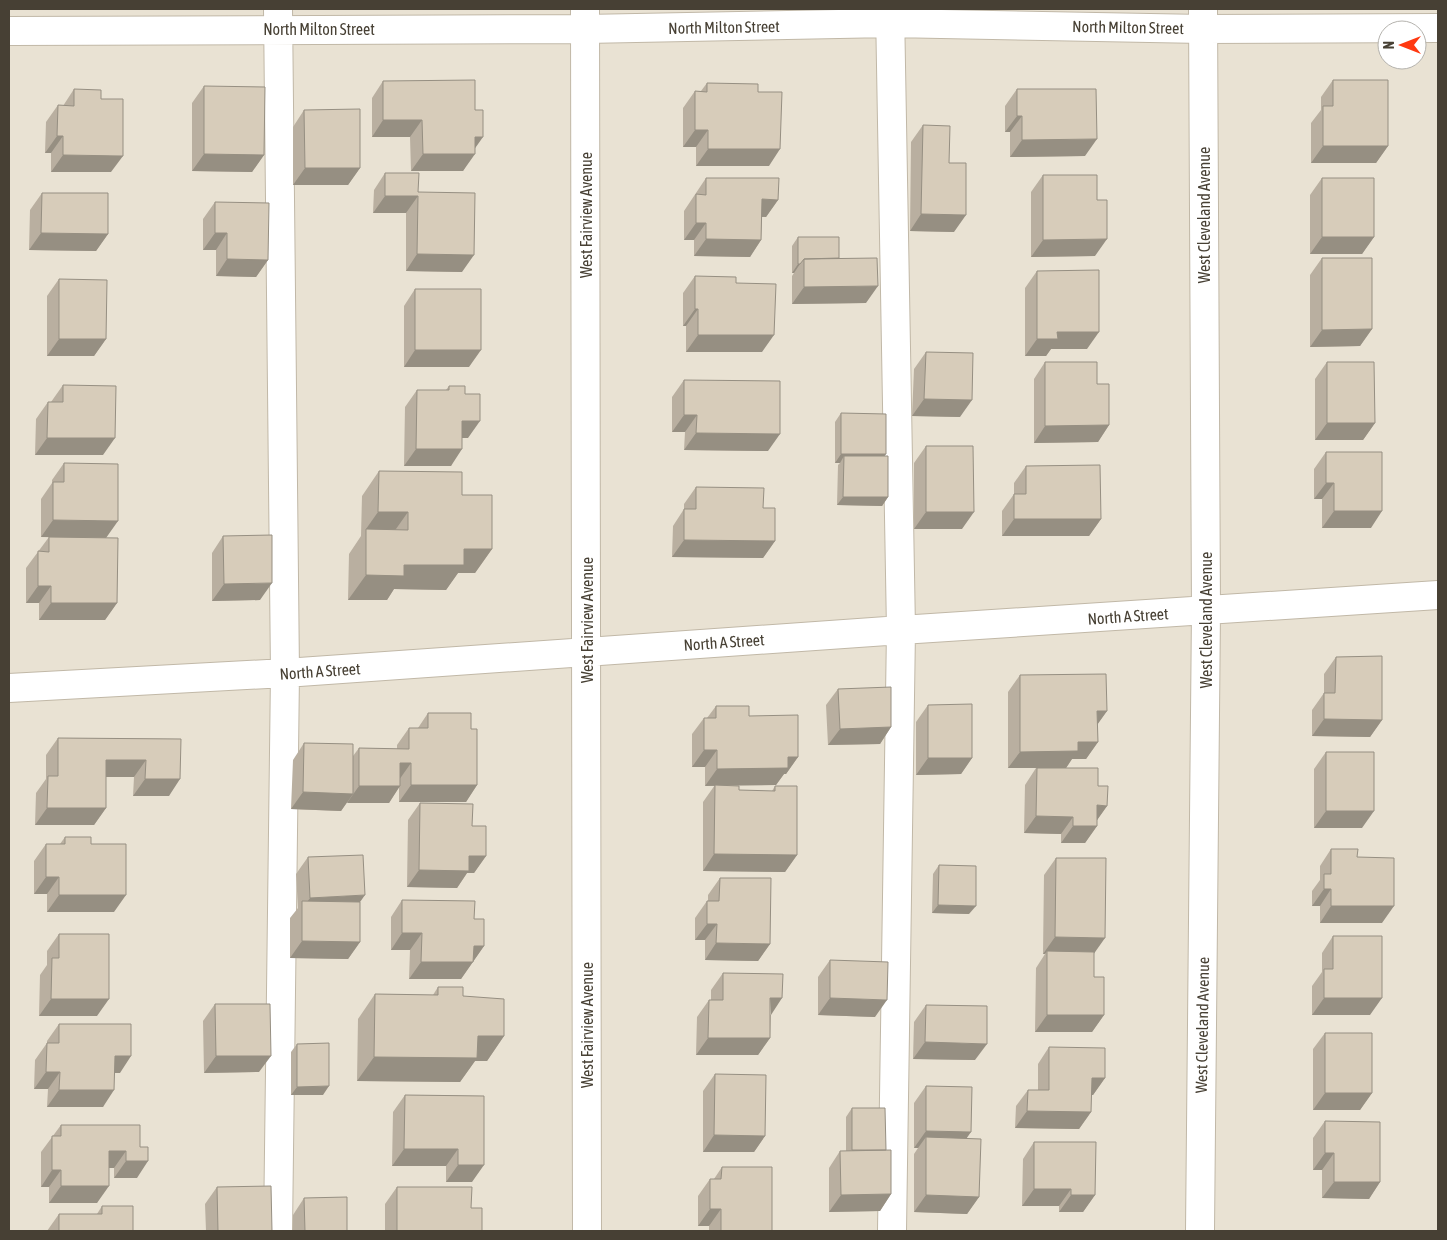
<svg xmlns="http://www.w3.org/2000/svg" width="1447" height="1240" viewBox="0 0 1447 1240" font-family="'Asap Condensed',sans-serif">
  <rect width="100%" height="100%" fill="#f4f0e5"/>
  <path fill="#e9e2d3" fill-rule="evenodd" d="M9,9H1438V1231H9ZM1387,30H1417V60H1387Z"/>
  <g fill="none" stroke-linecap="round" stroke-linejoin="round">
    <defs>
      <path id="minor" d="M278,9L285,673L278,1231
        M585,9L587,1231
        M890,9L901,630L892,1231
        M9,31L585,29L890,23L1203,29L1438,28
        M9,688L285,673L901,630L1438,595
        M1200,1231L1206,611L1203,9"/>
    </defs>
    <use href="#minor" stroke="#c1b8a7" stroke-width="30"/>
    <use href="#minor" stroke="#fff" stroke-width="28"/>
  </g>
  <path fill="#b9afa0" d="M1333,80L1388,146L1376,163H1311V123L1321,110V97Z
    M383,81L475,149L463,171H411L410,137H372V98Z
    M707,83L758,92L769,166H696V147H683V108L695,91H701Z
    M204,86L264,155L252,172L192,171V103Z
    M74,89L101,99L111,172H51V153H45L46,122L58,105L63,106Z
    M1017,89L1085,156L1010,157V132H1005V106Z
    M304,110L360,168L348,185H293V127Z
    M923,125L949,163L954,232L910,231L911,142Z
    M385,173L418,192L462,272L406,271V213H373L374,190Z
    M1043,175L1095,256L1031,257V192Z
    M706,178L778,200L766,217H762L761,240L750,257L694,256V240H684V211Z
    M1322,178L1374,237L1362,254H1310V195Z
    M42,193L108,234L96,251L29,250L30,210Z
    M215,202L268,260L256,277L216,276V250H203V219Z
    M798,237L839,258L866,303L792,304V276L794,273H792V246Z
    M1322,258L1372,329L1360,346L1310,347V275Z
    M1037,271L1087,349H1051L1046,356H1025V288Z
    M695,276L762,352H686V326H683V293Z
    M59,279L106,339L94,356H47V296Z
    M415,289L469,367H404V306Z
    M926,352L960,417L912,416L914,369Z
    M1045,362L1097,384L1109,425L1098,442L1034,443V379Z
    M1327,362L1375,423L1363,440H1315V379Z
    M684,380L768,451L684,450L685,432H672V397Z
    M63,385L103,455H35L36,419L48,402H51Z
    M449,386L465,394L468,438H462L451,466H404L405,407L417,390H446Z
    M841,413L884,456L888,497L882,506L837,505L838,465L840,463H835V422Z
    M926,446L962,529H914V463Z
    M1326,452L1371,528H1322V499H1314V469Z
    M64,463L106,538L117,603L105,620H39V603H26V568L49,537H41V499L52,483V480Z
    M1026,466L1101,519L1089,536H1002V511L1014,494V483Z
    M379,471L462,495L492,549L475,573H458L446,590L394,589L387,600H348L349,554L361,536L362,496Z
    M696,487L763,508L775,541L763,558L672,557L673,526L684,509V504Z
    M223,536L260,600L212,601V553Z
    M1336,657L1382,720L1370,737L1312,736V710L1324,693V674Z
    M1020,675L1107,711L1097,724L1098,742L1086,759H1072L1066,768L1098,786L1107,806L1097,820V826L1085,843H1061V834L1024,833L1025,785L1036,768H1008V692Z
    M838,689L891,727L880,744L828,745L826,705Z
    M928,705L972,758L961,774L916,775V722Z
    M716,706L749,716L798,757L786,774H784L776,785H728L739,790L772,791L775,786L797,855L785,872L703,871V802L715,785L705,786V767H692V734L704,718H707Z
    M428,713L471,729L477,785L466,802H399V787L389,803L347,802L341,811L291,809L293,760L304,743L353,756L359,748L397,749V745L409,728H418Z
    M58,738L181,739L169,796H133L134,777H106V808L94,825H35L36,793L46,779V755Z
    M1326,752L1362,828H1314V769Z
    M420,803L472,826L486,856L474,873H467L457,888L407,887L408,820Z
    M65,837L91,844L114,912H47V894H34V861L46,844H60Z
    M1331,849L1357,857L1382,923H1320V906H1312V891L1320,880V866Z
    M308,857L360,942L348,959L290,958V918L298,908L296,874Z
    M1056,858L1094,952V977L1104,1015L1092,1032H1035L1036,968L1045,954H1043L1044,875Z
    M939,865L969,914L932,913L933,874Z
    M720,878L770,944L758,961L705,960V940H695V918L707,901H708V895Z
    M402,900L474,919L484,946L461,979H409L410,950H391V917Z
    M59,934L97,1016H39L40,975L47,965V951Z
    M1333,936L1370,1015H1312V986L1322,972V953Z
    M830,960L875,1017L818,1015V977Z
    M723,973L771,1015L770,1038L758,1055H696L697,1017L709,1000H711V990Z
    M438,987L463,996L504,1036L487,1061H475L460,1082L357,1081L358,1019L375,994L433,995Z
    M215,1004L259,1072L204,1073L203,1021Z
    M926,1005L975,1060L913,1059L914,1022Z
    M59,1024L120,1073H115L103,1107H47L48,1089H34L35,1060L47,1043V1041Z
    M1325,1033L1372,1093L1360,1110H1313V1049Z
    M297,1044L323,1095H291V1052Z
    M1049,1047L1105,1078L1093,1095H1091V1112L1079,1129L1015,1128L1016,1106L1028,1090H1038V1064Z
    M715,1074L765,1136L754,1152H703V1091Z
    M926,1086L967,1138L979,1197L967,1214L914,1212V1154L918,1148H914V1103Z
    M405,1095L484,1096L472,1182H446V1166H392L393,1112Z
    M852,1108L886,1150L891,1194L880,1211L829,1212V1168L840,1151H846V1117Z
    M1325,1121L1380,1182L1369,1199L1322,1198V1170H1313V1138Z
    M61,1125H140L137,1178H114V1168H109L97,1203H49V1187H41V1152Z
    M1034,1142L1095,1195L1083,1212H1059V1206H1022L1023,1159Z
    M722,1167L772,1231H709V1226H698V1196L710,1179H714Z
    M217,1187L272,1231H206L205,1204Z
    M397,1187L471,1208L482,1231H385V1204Z
    M304,1198L347,1231H293V1215Z
    M102,1206L133,1231H47L59,1214H97Z"/>
  <path fill="#968f82" d="M1017,116H1022L1010,132H1005Z
    M383,120H422L410,137H372Z
    M695,130H708L696,147H683Z
    M57,136H63L51,153H45Z
    M475,137H483L471,154H475L463,171H411L423,154Z
    M1097,139L1085,156L1010,157L1022,140Z
    M1323,146H1388L1376,163H1311Z
    M708,149H780L769,166H696Z
    M204,154L264,155L252,172L192,171Z
    M63,155L123,156L111,172H51Z
    M305,168H360L348,185H293Z
    M385,196H418L406,213H373Z
    M762,199L778,200L766,217L750,216Z
    M921,214L966,215L954,232L910,231Z
    M696,223H706L694,240H684Z
    M41,233L108,234L96,251L29,250Z
    M215,233H227L216,250H203Z
    M1322,237H1374L1362,254H1310Z
    M706,239L761,240L750,257L694,256Z
    M1107,239L1095,256L1031,257L1043,240Z
    M417,254L474,255L462,272L406,271Z
    M227,259L268,260L256,277L216,276Z
    M798,264H800L794,273H792Z
    M878,286L866,303L792,304L804,287Z
    M695,309H698L686,326H683Z
    M1372,329L1360,346L1310,347L1322,330Z
    M1057,332H1099L1087,349H1051L1046,356H1025L1037,339Z
    M698,335H774L762,352H686Z
    M59,339H106L94,356H47Z
    M415,350H481L469,367H404Z
    M924,399L972,400L960,417L912,416Z
    M684,415H697L685,432H672Z
    M462,421H480L468,438H451Z
    M1327,423H1375L1363,440H1315Z
    M1109,425L1098,442L1034,443L1045,426Z
    M696,433L780,434L768,451L684,450Z
    M47,438H115L103,455H35Z
    M416,449H462L451,466H404Z
    M841,454H886L880,463L844,456L840,463H835Z
    M1326,483H1334L1322,499H1314Z
    M843,497H888L882,506L837,505Z
    M1334,511H1382L1371,528H1322Z
    M378,512H408L391,536L366,529Z
    M926,512H974L962,529H914Z
    M1014,519H1101L1089,536H1002Z
    M53,520L118,521L106,538L41,537Z
    M684,540L775,541L763,558L672,557Z
    M464,549H492L475,573H458L446,590L394,589L387,600H348L366,575Z
    M272,583L260,600L212,601L224,584Z
    M38,586H51L39,603H26Z
    M51,603H117L105,620H39Z
    M1097,711H1107L1095,728Z
    M1324,719L1382,720L1370,737L1312,736Z
    M891,727L880,744L828,745L840,729Z
    M1078,742H1098L1086,759H1072L1066,768H1008L1020,752Z
    M704,750H717L705,767H692Z
    M788,757H798L786,774H784L776,785L705,786L717,769Z
    M928,758H972L961,774L916,775Z
    M106,760H146L134,777H94Z
    M400,763H411L399,780Z
    M145,779H180L169,796H133Z
    M411,785H477L466,802H399Z
    M359,786H400L389,803H347Z
    M303,792L353,794L341,811L291,809Z
    M1097,805L1107,806L1095,823Z
    M47,808H106L94,825H35Z
    M1326,811H1374L1362,828H1314Z
    M1036,816L1073,817L1061,834L1024,833Z
    M1073,826H1097L1085,843H1061Z
    M714,854L797,855L785,872L703,871Z
    M469,856H486L474,873H467L457,888L407,887L419,870Z
    M46,877H59L47,894H34Z
    M1324,889H1331L1320,906H1312Z
    M59,895H126L114,912H47Z
    M365,895L353,912L302,909L310,898Z
    M938,905L976,906L969,914L932,913Z
    M1331,906H1394L1382,923H1320Z
    M707,924H717L705,940H695Z
    M402,933H422L410,950H391Z
    M1055,937L1105,938L1093,955L1047,951L1045,954H1043Z
    M302,941L360,942L348,959L290,958Z
    M716,943L770,944L758,961L705,960Z
    M474,946H484L461,979H409L421,962Z
    M770,998H782L771,1015Z
    M830,998L887,1000L875,1017L818,1015Z
    M1324,998H1382L1370,1015H1312Z
    M51,999H109L97,1016H39Z
    M1047,1015H1104L1092,1032H1035Z
    M478,1036H504L487,1061H475L460,1082L357,1081L374,1057Z
    M708,1038H770L758,1055H696Z
    M925,1042L987,1044L975,1060L913,1059Z
    M115,1056H131L120,1073H103Z
    M216,1056H271L259,1072L204,1073Z
    M46,1072H60L48,1089H34Z
    M1092,1078H1105L1093,1095H1080Z
    M329,1086L323,1095H291L297,1087Z
    M59,1090H114L103,1107H47Z
    M1325,1093H1372L1360,1110H1313Z
    M1027,1111L1091,1112L1079,1129L1015,1128Z
    M926,1131L971,1132L959,1149L926,1137L918,1148H914Z
    M714,1135L765,1136L754,1152H703Z
    M404,1149H458L446,1166H392Z
    M109,1151H126L114,1168H97Z
    M1325,1153H1334L1322,1170H1313Z
    M126,1161H148L137,1178H114Z
    M458,1165H484L472,1182H446Z
    M52,1170H61L49,1187H41Z
    M1334,1182H1380L1369,1199L1322,1198Z
    M61,1186H109L97,1203H49Z
    M1034,1189H1071L1059,1206H1022Z
    M891,1194L880,1211L829,1212L841,1195Z
    M926,1195L979,1197L967,1214L914,1212Z
    M1071,1195H1095L1083,1212H1059Z
    M710,1209H721L709,1226H698Z"/>
  <path fill="#d7ccba" stroke="#968f82" d="M475,80V110H483V137H475V154H423L422,120H383V81Z
    M1333,80H1388V146H1323V106H1333Z
    M707,83L758,84V92H782L780,149H708V130H695V91L707,92Z
    M204,86L265,87L264,155L204,154Z
    M74,89L101,90V99H123V156L63,155V136H57L58,105L74,106Z
    M1017,89H1096L1097,139L1022,140V116H1017Z
    M360,109V168H305L304,110Z
    M923,125L950,126L949,163H966V215L921,214Z
    M385,173H419L418,192L475,193L474,255L417,254L418,196H385Z
    M1043,175H1097V200H1107V239L1043,240Z
    M706,178H779L778,200L762,199L761,240L706,239V223H696V194L706,195Z
    M1322,178H1374V237H1322Z
    M42,193H108V234L41,233Z
    M215,202L269,203L268,260L227,259V233H215Z
    M798,237H839V258L804,259L800,264H798Z
    M877,258L878,286L804,287V259Z
    M1322,258H1372V329L1322,330Z
    M1099,270V332H1057L1058,339H1037V271Z
    M695,276L736,277V283L776,284L774,335H698V309H695Z
    M59,279L107,280L106,339H59Z
    M415,289H481V350H415Z
    M926,352L973,353L972,400L924,399Z
    M1045,362H1097V384H1109V425L1045,426Z
    M1327,362H1374L1375,423H1327Z
    M684,380L780,381V434L696,433L697,415H684Z
    M63,385L116,386L115,438H47L48,402H63Z
    M449,386H465V394H480V421H462V449H416L417,390H449Z
    M841,413L886,414V454H841Z
    M926,446H973L974,512H926Z
    M1326,452H1382V511H1334V483H1326Z
    M844,456H888V497H843Z
    M64,463L118,464V521L53,520V482H64Z
    M1100,465L1101,519H1014V494H1026V466Z
    M379,471L462,472V495H492V549H464V565H404V576L366,575V529L408,530V512H378Z
    M696,487L764,488L763,508H775V541L684,540V509H696Z
    M272,535V583L224,584L223,536Z
    M49,537L118,538L117,603H51V586H38V551L49,552Z
    M1382,656V720L1324,719V693H1335L1336,657Z
    M1106,674L1107,711H1097L1098,742H1078V751L1020,752V675Z
    M891,687V727L840,729L838,689Z
    M972,704V758H928V705Z
    M716,706H749V716L798,715V757H788V768L717,769V750H704V718H716Z
    M428,713H471V729H477V785H411V763H400V786H359V748L409,749V728H428Z
    M58,738L181,739L180,779H145L146,760H106V808H47L48,776H58Z
    M304,743L353,744V794L303,792Z
    M1326,752H1374V811H1326Z
    M1037,768H1098V786H1108L1107,806L1097,805V826H1073V817L1036,816Z
    M715,785L739,786V790L775,791V786H797V855L714,854Z
    M420,803L473,804L472,826H486V856H469V871L419,870Z
    M65,837H91V844H126V895H59V877H46V844H65Z
    M1331,849H1358L1357,857L1394,858V906H1331V889H1324V874H1331Z
    M363,855L365,895L310,898L308,857Z
    M1056,858H1106L1105,938L1055,937Z
    M939,865L976,866V906L938,905Z
    M720,878H771L770,944L716,943L717,924H707V901H719Z
    M402,900L475,901L474,919H484V946H474L473,962H421L422,933H402Z
    M302,901L360,902V942L302,941Z
    M59,934H109V999H51L52,958H59Z
    M1333,936H1382V998H1324V969H1333Z
    M1047,951L1094,952V977H1104V1015H1047Z
    M830,960L888,962L887,1000L830,998Z
    M723,973L783,974L782,998H770V1038H708L709,1000H723Z
    M438,987H463V996L504,999V1036H478L477,1058L374,1057L375,994L438,995Z
    M215,1004H270L271,1056H216Z
    M926,1005L987,1006V1044L925,1042Z
    M59,1024H131V1056H115L114,1090H59L60,1072H46L47,1043H59Z
    M1325,1033H1372V1093H1325Z
    M329,1043V1086L297,1087V1044Z
    M1049,1047L1105,1048V1078H1092L1091,1112L1027,1111L1028,1090H1049Z
    M715,1074L766,1075L765,1136L714,1135Z
    M926,1086L972,1087L971,1132L926,1131Z
    M405,1095L484,1096V1165H458V1149H404Z
    M852,1108H885L886,1150H852Z
    M1325,1121L1380,1122V1182H1334V1153H1325Z
    M61,1125H140V1147H148V1161H126V1151H109V1186H61V1170H52V1136H61Z
    M926,1137L981,1139L979,1197L926,1195Z
    M1034,1142H1096L1095,1195H1071V1189H1034Z
    M891,1150V1194L841,1195L840,1151Z
    M722,1167H772V1231H721V1209H710V1179H721Z
    M271,1186L272,1231H218L217,1187Z
    M397,1187H472L471,1208H482V1231H397Z
    M347,1197V1231H305L304,1198Z
    M102,1206H133V1231H59V1214H102Z"/>
  <g text-anchor="middle" stroke-width="5" stroke-linejoin="round" paint-order="stroke">
    <g font-size="16" fill="#474034" stroke="#fff">
      <text transform="translate(724 27) rotate(-1)" y="6">North Milton Street</text>
      <text transform="translate(1128 27) rotate(1)" y="6">North Milton Street</text>
      <text x="319" y="35">North Milton Street</text>
      <text transform="translate(586 215) rotate(-90)" y="6">West Fairview Avenue</text>
      <text transform="translate(1204 215) rotate(-90)" y="6">West Cleveland Avenue</text>
      <text transform="translate(1128 616) rotate(-4)" y="6">North A Street</text>
      <text transform="translate(587 620) rotate(-90)" y="6">West Fairview Avenue</text>
      <text transform="translate(1206 620) rotate(-90)" y="6">West Cleveland Avenue</text>
      <text transform="translate(724 642) rotate(-4)" y="6">North A Street</text>
      <text transform="translate(320 671) rotate(-4)" y="6">North A Street</text>
      <text transform="translate(587 1025) rotate(-90)" y="6">West Fairview Avenue</text>
      <text transform="translate(1202 1025) rotate(-89)" y="6">West Cleveland Avenue</text>
    </g>
  </g>
  <rect width="1447" height="1240" fill="none" stroke="#474034" stroke-width="20"/>
  <g transform="translate(1402 45) rotate(270)"><circle r="24" fill="#ffffff" stroke="#b5b3ae"/>
  <path d="M0-4L9 19L0 12L-9 19Z" fill="#ff3911"/>
  <text y="-8" font-size="14" font-weight="bold" text-anchor="middle" fill="#474034">N</text>
  </g>
</svg>
